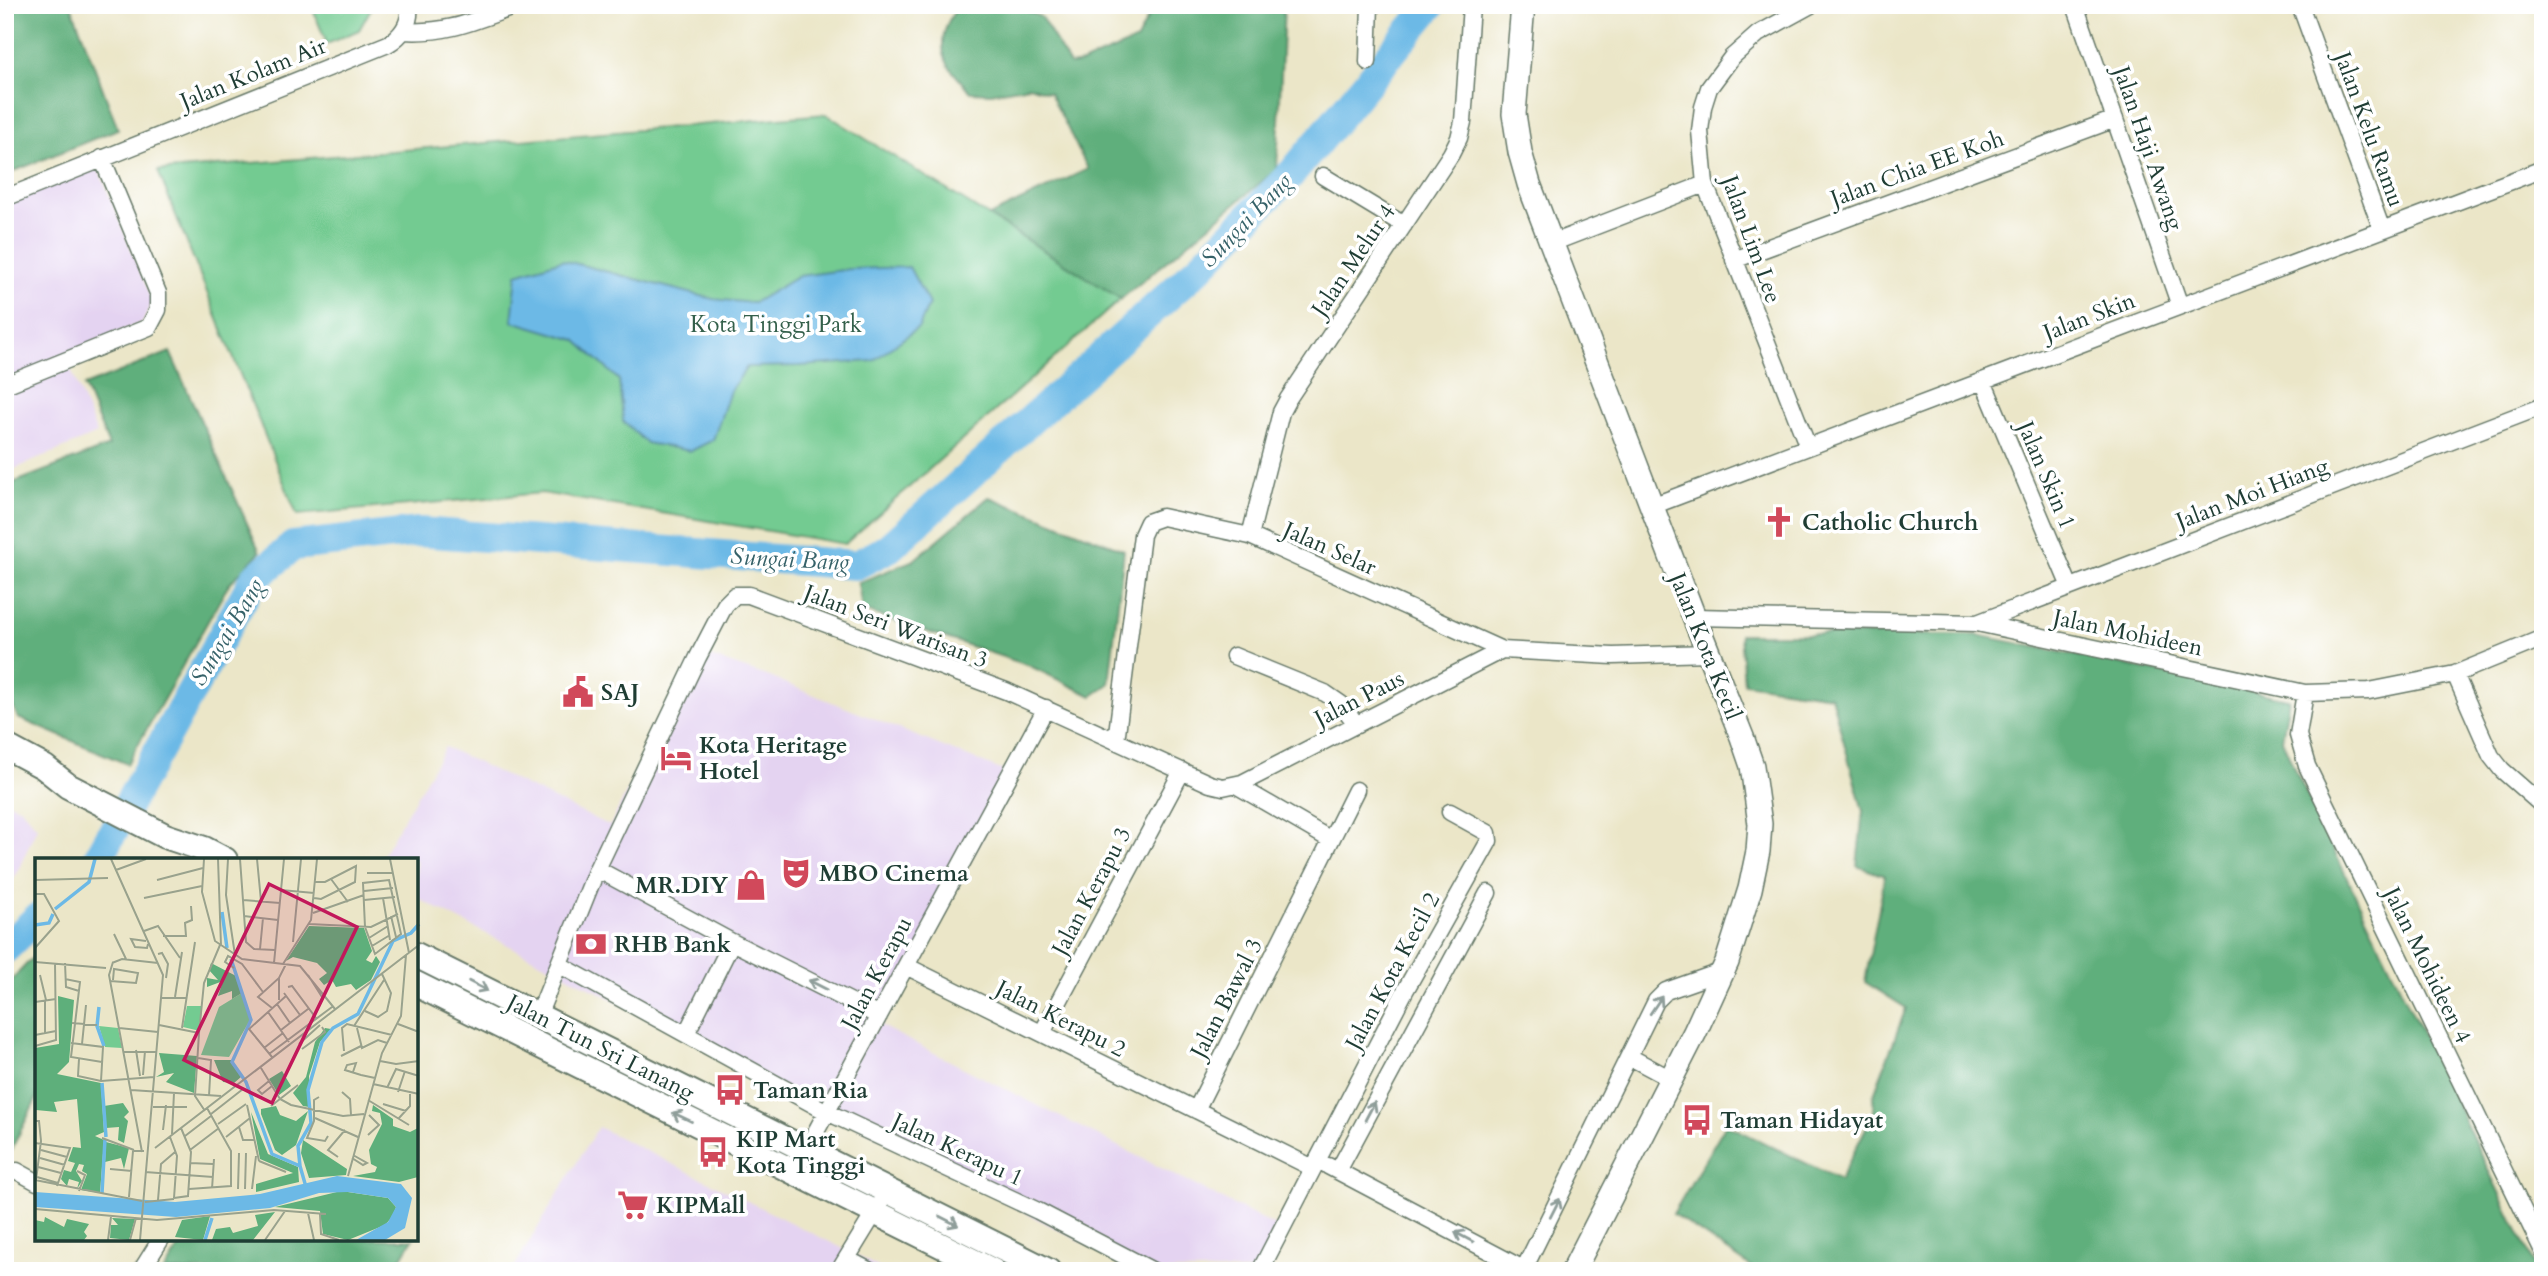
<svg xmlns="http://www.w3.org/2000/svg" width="2548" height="1276" viewBox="0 0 2548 1276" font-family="Cardo,serif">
  <rect width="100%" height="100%" fill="#fff"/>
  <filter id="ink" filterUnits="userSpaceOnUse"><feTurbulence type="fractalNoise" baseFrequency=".0143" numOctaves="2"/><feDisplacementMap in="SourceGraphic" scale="14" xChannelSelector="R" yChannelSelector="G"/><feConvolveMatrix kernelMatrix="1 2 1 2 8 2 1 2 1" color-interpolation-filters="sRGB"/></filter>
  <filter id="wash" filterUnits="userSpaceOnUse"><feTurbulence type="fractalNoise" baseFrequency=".00686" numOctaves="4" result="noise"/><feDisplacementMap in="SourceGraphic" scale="28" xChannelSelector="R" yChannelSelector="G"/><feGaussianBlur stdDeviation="1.57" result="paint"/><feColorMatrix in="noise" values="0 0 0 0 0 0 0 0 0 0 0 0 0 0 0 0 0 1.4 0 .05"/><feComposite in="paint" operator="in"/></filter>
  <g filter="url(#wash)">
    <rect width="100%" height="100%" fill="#ebe6c8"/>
    <path fill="#e4d3f1" d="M93,156L152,301L143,322L65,355L97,434L5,473V192Z
      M695,652L767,676L1016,776L881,1026L1287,1232L1267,1271H1138L417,898L416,860H380L445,747L610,826Z
      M5,801L21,808L37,827L16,875L5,891Z
      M598,1127L856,1255L885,1271H512Z"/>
    <path fill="#73cb91" stroke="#498462" stroke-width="2" d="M311,5H373L359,30L327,44Z
      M826,114L1121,299L845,544L542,493L297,515L158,171Z"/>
    <path fill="#5eaf7b" stroke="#3e7658" stroke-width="2" d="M5,5H71L118,129L5,175Z
      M961,5H1014L1041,17L1070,65L1082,63L1137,40L1152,9L1150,5H1284L1277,169L1121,299L989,216L1088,169L1050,93L1029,86L991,93L971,92C964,84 955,76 949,66C937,46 944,20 961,5Z
      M170,352L260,552L229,584L127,764L18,718L5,689V558L16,549L5,526V486L109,446L84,386Z
      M989,497L1124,550L1109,684L1092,696L1030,666L862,610L858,583L914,560Z
      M1740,634L1977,635L2289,699L2282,740L2296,772L2537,1271H1757L1673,1214L1726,1124L1840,1180L1874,1112L1873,1097L1906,1008L1865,982L1885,876L1857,866L1863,811L1831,696L1744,683Z
      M37,953V1098L5,1162V987Z
      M184,1239H413L394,1271H164Z"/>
    <path fill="#6cb9e6" stroke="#467b8d" stroke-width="2" d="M562,260L713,299L753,303L799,276L850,269L909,267L929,304L919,327L873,361L800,366L747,367L730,391L713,440L691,451L646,443L623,421L619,380L576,340L512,321L517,274Z"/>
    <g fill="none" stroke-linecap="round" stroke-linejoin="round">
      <path stroke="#6cb9e6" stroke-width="30" d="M97,860L254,579L293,546L419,532L856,565L889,548L1198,269L1293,172L1431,5
        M5,949L37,918"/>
    </g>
  </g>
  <g filter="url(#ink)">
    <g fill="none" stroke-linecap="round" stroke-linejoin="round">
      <defs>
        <path id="street" d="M2075,5L2180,306
          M2300,5L2382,230
          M403,31C449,34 476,20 519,5
          M1368,62L1370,5
          M1323,176L1404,225
          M5,198L388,44C403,35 411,22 409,5
          M1552,243L1705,184
          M1734,260L2115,119
          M1983,381L2070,587
          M5,385L149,327L158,310V293L102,158
          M1808,447L1705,184L1700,131L1703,107L1709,88L1732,57L1758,34L1811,5
          M1652,506L2543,169
          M1250,536L1281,412L1288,399L1451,154L1459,138L1463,122L1471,5
          M1694,617L1977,623L2305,693L2369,691L2455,674L2543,638
          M1977,623L2543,406
          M1234,656L1325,693L1341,704L1357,725
          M2455,674L2491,756L2502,770L2543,806
          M2305,693L2298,735L2307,766L2543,1251
          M1116,741L1142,535L1148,522L1162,517L1250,536L1502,650L1613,656L1708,653
          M1236,785L1331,840
          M597,869L732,942L879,1016
          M560,965L827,1112L1038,1211L1153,1271
          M906,966L1313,1168
          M538,1016L597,869L698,657L725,605L735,595H749L1006,691L1210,784L1223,787L1242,783L1502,650
          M1042,1033L1182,771
          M686,1034L732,942
          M1630,1057L1671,1079
          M1196,1110L1356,790
          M806,1150L1046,708
          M1328,1166L1527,1271
          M17,1171L37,1182
          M1338,1171L1488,893
          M847,1259L870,1271
          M1524,1269L1656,1001L1666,991L1723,971
          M141,1271L161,1239
          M839,1271L880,1204
          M1260,1271L1406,989L1489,841L1488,833L1450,812"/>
        <path id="secondary" d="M1523,5L1514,114L1520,152L1529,184L1694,617L1742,737L1752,766L1760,824L1758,851L1750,889L1727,962L1695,1032L1573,1271"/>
        <path id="primary" d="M5,746L44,767L68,786L165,836L204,849L225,860
          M416,955L1048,1271
          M416,984L993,1271"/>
      </defs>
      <use href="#street" stroke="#667868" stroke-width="19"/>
      <use href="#secondary" stroke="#667868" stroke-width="26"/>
      <use href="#primary" stroke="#667868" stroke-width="28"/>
      <use href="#street" stroke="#fff" stroke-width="16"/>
      <use href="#secondary" stroke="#fff" stroke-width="23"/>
      <use href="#primary" stroke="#fff" stroke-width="24"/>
    </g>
    <defs><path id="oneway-shaft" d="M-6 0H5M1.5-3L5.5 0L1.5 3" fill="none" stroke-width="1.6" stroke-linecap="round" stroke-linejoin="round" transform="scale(1.75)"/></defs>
    <g stroke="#8f9e9a">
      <use href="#oneway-shaft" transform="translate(818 985) rotate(-153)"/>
      <use href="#oneway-shaft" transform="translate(478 986) rotate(27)"/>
      <use href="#oneway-shaft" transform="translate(1656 1005) rotate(-56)"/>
      <use href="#oneway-shaft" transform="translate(1370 1111) rotate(-62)"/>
      <use href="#oneway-shaft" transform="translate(682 1117) rotate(-155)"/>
      <use href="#oneway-shaft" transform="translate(1555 1208) rotate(-63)"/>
      <use href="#oneway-shaft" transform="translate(949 1221) rotate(27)"/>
      <use href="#oneway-shaft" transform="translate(1464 1237) rotate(-152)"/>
    </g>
  </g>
  <defs>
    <symbol id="church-bare" viewBox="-9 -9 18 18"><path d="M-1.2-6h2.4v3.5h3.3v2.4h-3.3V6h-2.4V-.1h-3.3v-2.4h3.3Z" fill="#d1495b" stroke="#fff" stroke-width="2.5" paint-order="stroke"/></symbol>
    <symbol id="civic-bare" viewBox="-9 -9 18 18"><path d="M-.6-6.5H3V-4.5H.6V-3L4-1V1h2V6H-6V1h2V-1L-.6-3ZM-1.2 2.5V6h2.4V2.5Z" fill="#d1495b" stroke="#fff" stroke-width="2.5" paint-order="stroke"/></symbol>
    <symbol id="hotel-bare" viewBox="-9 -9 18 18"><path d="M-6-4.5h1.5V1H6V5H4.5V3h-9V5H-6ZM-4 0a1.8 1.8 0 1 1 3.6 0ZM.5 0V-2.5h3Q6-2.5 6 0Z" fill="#d1495b" stroke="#fff" stroke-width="2.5" paint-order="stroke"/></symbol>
    <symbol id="theatre-bare" viewBox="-9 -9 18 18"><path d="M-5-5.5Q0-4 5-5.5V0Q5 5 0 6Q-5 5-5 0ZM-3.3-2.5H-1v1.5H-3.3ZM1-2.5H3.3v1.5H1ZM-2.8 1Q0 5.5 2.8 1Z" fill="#d1495b" stroke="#fff" stroke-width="2.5" paint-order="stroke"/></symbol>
    <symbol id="shop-bare" viewBox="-9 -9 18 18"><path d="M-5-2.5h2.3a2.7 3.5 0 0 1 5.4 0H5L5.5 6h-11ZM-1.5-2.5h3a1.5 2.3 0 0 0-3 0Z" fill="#d1495b" stroke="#fff" stroke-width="2.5" paint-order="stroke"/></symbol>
    <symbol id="bank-bare" viewBox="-9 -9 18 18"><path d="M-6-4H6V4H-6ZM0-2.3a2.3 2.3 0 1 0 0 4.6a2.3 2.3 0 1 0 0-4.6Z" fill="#d1495b" stroke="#fff" stroke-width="2.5" paint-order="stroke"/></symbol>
    <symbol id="bus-bare" viewBox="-9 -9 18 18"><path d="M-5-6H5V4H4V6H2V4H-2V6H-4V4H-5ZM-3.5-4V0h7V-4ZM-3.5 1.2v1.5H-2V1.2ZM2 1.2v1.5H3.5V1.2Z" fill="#d1495b" stroke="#fff" stroke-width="2.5" paint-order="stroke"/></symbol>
    <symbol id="supermarket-bare" viewBox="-9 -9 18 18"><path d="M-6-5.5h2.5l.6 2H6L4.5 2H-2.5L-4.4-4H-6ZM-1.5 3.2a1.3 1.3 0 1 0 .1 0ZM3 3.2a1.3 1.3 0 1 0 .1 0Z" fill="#d1495b" stroke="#fff" stroke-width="2.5" paint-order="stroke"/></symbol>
  </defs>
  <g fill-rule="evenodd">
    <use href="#church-bare" x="1757" y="500" width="44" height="44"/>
    <use href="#civic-bare" x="556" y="670" width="44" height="44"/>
    <use href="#hotel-bare" x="654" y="736" width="44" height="44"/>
    <use href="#theatre-bare" x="774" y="851" width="44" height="44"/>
    <use href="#shop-bare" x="729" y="863" width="44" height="44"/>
    <use href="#bank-bare" x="569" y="922" width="44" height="44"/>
    <use href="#bus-bare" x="708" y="1068" width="44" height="44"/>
    <use href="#bus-bare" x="1675" y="1098" width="44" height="44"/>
    <use href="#bus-bare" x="691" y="1130" width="44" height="44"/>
    <use href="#supermarket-bare" x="611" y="1183" width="44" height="44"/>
  </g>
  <g text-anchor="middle" stroke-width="7" stroke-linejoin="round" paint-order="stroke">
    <g font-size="23" fill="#1f3d34" stroke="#fff">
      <text transform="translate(253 73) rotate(-22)" y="8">Jalan Kolam Air</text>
      <text transform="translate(2370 129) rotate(70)" y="8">Jalan Kelu Ramu</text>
      <text transform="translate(2149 148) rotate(71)" y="8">Jalan Haji Awang</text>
      <text transform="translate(1917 168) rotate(-20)" y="8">Jalan Chia EE Koh</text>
      <text transform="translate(1752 239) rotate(70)" y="8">Jalan Lim Lee</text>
      <text transform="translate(1353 260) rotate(-56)" y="8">Jalan Melur 4</text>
      <text transform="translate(2089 316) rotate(-21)" y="8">Jalan Skin</text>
      <text transform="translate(2047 475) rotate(67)" y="8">Jalan Skin 1</text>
      <text transform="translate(2252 493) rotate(-21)" y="8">Jalan Moi Hiang</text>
      <text transform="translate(1330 548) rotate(24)" y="8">Jalan Selar</text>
      <text transform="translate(896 626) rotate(21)" y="8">Jalan Seri Warisan 3</text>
      <text transform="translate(2128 632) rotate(12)" y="8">Jalan Mohideen</text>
      <text transform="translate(1706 646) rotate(68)" y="8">Jalan Kota Kecil</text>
      <text transform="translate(1359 698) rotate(-27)" y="8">Jalan Paus</text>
      <text transform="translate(1091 891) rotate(-62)" y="8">Jalan Kerapu 3</text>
      <text transform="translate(2428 965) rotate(64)" y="8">Jalan Mohideen 4</text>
      <text transform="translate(1392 971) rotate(-62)" y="8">Jalan Kota Kecil 2</text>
      <text transform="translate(876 973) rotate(-62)" y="8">Jalan Kerapu</text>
      <text transform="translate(1226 998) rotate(-63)" y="8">Jalan Bawal 3</text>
      <text transform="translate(1061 1018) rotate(27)" y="8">Jalan Kerapu 2</text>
      <text transform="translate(601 1047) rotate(27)" y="8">Jalan Tun Sri Lanang</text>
      <text transform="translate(958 1149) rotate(25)" y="8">Jalan Kerapu 1</text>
    </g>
    <g font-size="23" fill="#34604b" stroke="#fff">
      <text x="776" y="332">Kota Tinggi Park</text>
    </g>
    <g font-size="23" font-weight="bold" fill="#1f3d34" stroke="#fff" text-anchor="start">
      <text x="1802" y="530">Catholic Church</text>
      <text x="601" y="700">SAJ</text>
      <text x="699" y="753">Kota Heritage<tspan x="699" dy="26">Hotel</tspan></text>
      <text x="819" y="881">MBO Cinema</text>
      <text x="728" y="893" text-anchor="end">MR.DIY</text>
      <text x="614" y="952">RHB Bank</text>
      <text x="753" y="1098">Taman Ria</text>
      <text x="1720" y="1128">Taman Hidayat</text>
      <text x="736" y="1147">KIP Mart<tspan x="736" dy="26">Kota Tinggi</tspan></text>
      <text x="656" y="1213">KIPMall</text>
    </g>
    <g font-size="24" font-style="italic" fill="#366269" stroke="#fff">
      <text transform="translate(1246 220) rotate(-46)" y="8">Sungai Bang</text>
      <text transform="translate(790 559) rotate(3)" y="8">Sungai Bang</text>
      <text transform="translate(227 632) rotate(-59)" y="8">Sungai Bang</text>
    </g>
  </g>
  <g transform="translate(35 858)">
    <rect width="383" height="383" fill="#ebe6c8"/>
    <path d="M207,135L215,162L194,199L166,197L184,149ZM152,148H167L165,173L148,169ZM64,168L83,170L87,190L70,189Z" fill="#73cb91"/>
    <path d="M274,68L329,70L337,93L331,102L337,105L341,98L345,104L336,122L321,132L316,126L301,129L297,122L289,127L284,121L292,115L282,105L258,99L251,103ZM176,105L203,119L207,135L197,141V133L183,138L188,123L172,129V120L183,122L174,112ZM23,138L39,142L34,204L22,216L66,225L69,274L60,278L69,282L65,335L46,332L52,316L47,313L49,307L44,306L41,313L47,323L42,331L44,324L34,321L32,328L26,321L29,312L36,314L40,305L33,303L38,289L46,290L42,241L19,244L22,254L1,252L0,262V190L24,186ZM290,170L296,171L285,184L274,218V249L268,248L258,235L271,219L280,184ZM124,195L162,198L159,235L131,224L139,215L121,219L129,214ZM179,202H196L206,219L199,225L188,224ZM247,213L256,228L244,237L234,221ZM88,245L94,254L89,259L93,263L89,285L83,282L84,269L71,270L69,252V248ZM338,247L358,261V268L375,274L383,270V319L364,324L318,318L340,314L342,309L336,306L334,292L347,266L345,255L337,253ZM241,248L245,257L261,263L273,253L261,287L247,297L240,292L226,256V251ZM216,254L233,296L263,309L264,324L221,334V326L258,315L225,301ZM268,282L312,311L311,317L274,320L266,295ZM71,284L94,290L89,311L86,300L70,304ZM306,333L353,340L361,349L358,358L350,367L313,382L288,376L285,353L240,349ZM240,354L218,382H177L181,371L195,369L198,375L223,368L220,357ZM175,358L168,382L140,379L147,362ZM10,359L29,369L32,361L54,366L49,374L52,378L49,382H0V362L9,364ZM77,360L100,361L94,382L75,380L76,367H83Z" fill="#5eaf7b"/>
    <path d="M302,318L366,326L377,340L370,370L350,382H321L353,364L361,349L353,340L313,334L284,335L235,350L141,359L0,349V334L140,344L225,336Z" fill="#6cb9e6"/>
    <path fill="none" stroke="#6cb9e6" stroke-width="3.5" d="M20,51L54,24L60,1M187,54L192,90M0,67L14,65L18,56M196,101L216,162L197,204L211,224L237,296L265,308L271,329M64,149L62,168L69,188M67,225L71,279M265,308L263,288L276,265L273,232L287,184L298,170L323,156L358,83L376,75L384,66M67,335L70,281M170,382L177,360"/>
    <path fill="none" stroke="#99a28d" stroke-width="2" d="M76,1L128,117L105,382M169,1L167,34L180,83L207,101L265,108L300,151M183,1L186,88M193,1L191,37L200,97M205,1L211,84L219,91L240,92M222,1L226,43M355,1L374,95M81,12L111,1M332,15H358M296,21L313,44M0,22L73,20M122,22L168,10M354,22L366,76L340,96L330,69L328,25ZM246,32L279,35M329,33L358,30M0,36H9L24,63L0,90M109,40L167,28M279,40L286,41L320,24L321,8L290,24H280M348,40L355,82M208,42L245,45M329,42L360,39M278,55L329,37M209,58L243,62M356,58L361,79M274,66L336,69L363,56M109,73L123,68L145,100M79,76L91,101M128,78H151L150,65L157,62L156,48M334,80L353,68M111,83L96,81L100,89L112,90L113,86M258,84L266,1M337,88L355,77M225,91L228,60M123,96L127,95L133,106L131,120M0,104L71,110M78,104L74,117L107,294M30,105L31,129L44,133M77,105L87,101L123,105M239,105L249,1M248,106L276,62L282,1M199,110L190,104L193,98L207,106L228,134M5,117L11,142M273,117L287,139M244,120V142M30,121L45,124L36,199L67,204M75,123L101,125L103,115L79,111L78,122M253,129L257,128L281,160M249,135L265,157M140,139L147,94M126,140H152M10,143V175M0,144L21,141M242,146L255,165M237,150L223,139L244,120L251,106M330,153L343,159L352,153L356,135L347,116M233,154L254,184M37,165L62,167M363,166L384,174M124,167L164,175M319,168L349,122M84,170L123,174M147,170L160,84M322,170L327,190L343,182L352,185M246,172L273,151M0,177L21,173M36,185L68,189L66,223M47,186L51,147M264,186L285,167M0,188L21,182L20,105M229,190L248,175M267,191L290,174L287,169M101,192L105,218M309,193L307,170L312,166L357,177M89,194H121M234,196L297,149M306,198L326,188M237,199L214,171L251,138M163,200L176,202L174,238M44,201L43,218L66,223L119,219M345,203L361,206L384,203M226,210L245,241L256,247L308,258L329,256M318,214L321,205L312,207L310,212L326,217L340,220M108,217L110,193M234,223L223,232L227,236L237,228M338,226L384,236M352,230L361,211L384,218M96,232L186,238M307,234L315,241L316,257M363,234L370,213M284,239L279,242V263L272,280L290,283L293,278M333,242L374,267M348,246L371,253M212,247L224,303M236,248L263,227M118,249H152M170,253L160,238L164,175L169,125L185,87M176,256L208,231M280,260L323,279M364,260L375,248V236M0,263H4L6,283L1,322M183,266L211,246M204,269L208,282H220M128,272L131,247M137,276L139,235M333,277L344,267L334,257M150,278L176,258M135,279L142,298L139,340M191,279L215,260M67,280L99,292M0,285L35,290L22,328M120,290L384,87M6,292L32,299M155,292L184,270M303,299L293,292L310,272M5,300L30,307M317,300L328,307L332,305L318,297M224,303L251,314M155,305L178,306M3,309L26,315M75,311L97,313M42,313L50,317L44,333M110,314L178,319M313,318L347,195L366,158L371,97M2,319L23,325M0,322L107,343M154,331L196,328V293L172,250M177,331L179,301M203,331L204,295M210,331L211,295M217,331L221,298M94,339L98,293H109M139,340L153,338L156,294L146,270M123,342L126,306L140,294M110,344L139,341M0,351L122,362L239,352L291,356M273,355L279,382M285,356L286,376L304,382M73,382L76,359M95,382L101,360M230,382L250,353"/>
    <path fill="#c2185b" fill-opacity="0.15" stroke="#c2185b" stroke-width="3.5" d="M234,26L322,69L237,245L149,202Z"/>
    <rect width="383" height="383" fill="none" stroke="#1f3d34" stroke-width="3.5"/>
  </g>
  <rect width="2548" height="1276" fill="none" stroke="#fff" stroke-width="28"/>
</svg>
